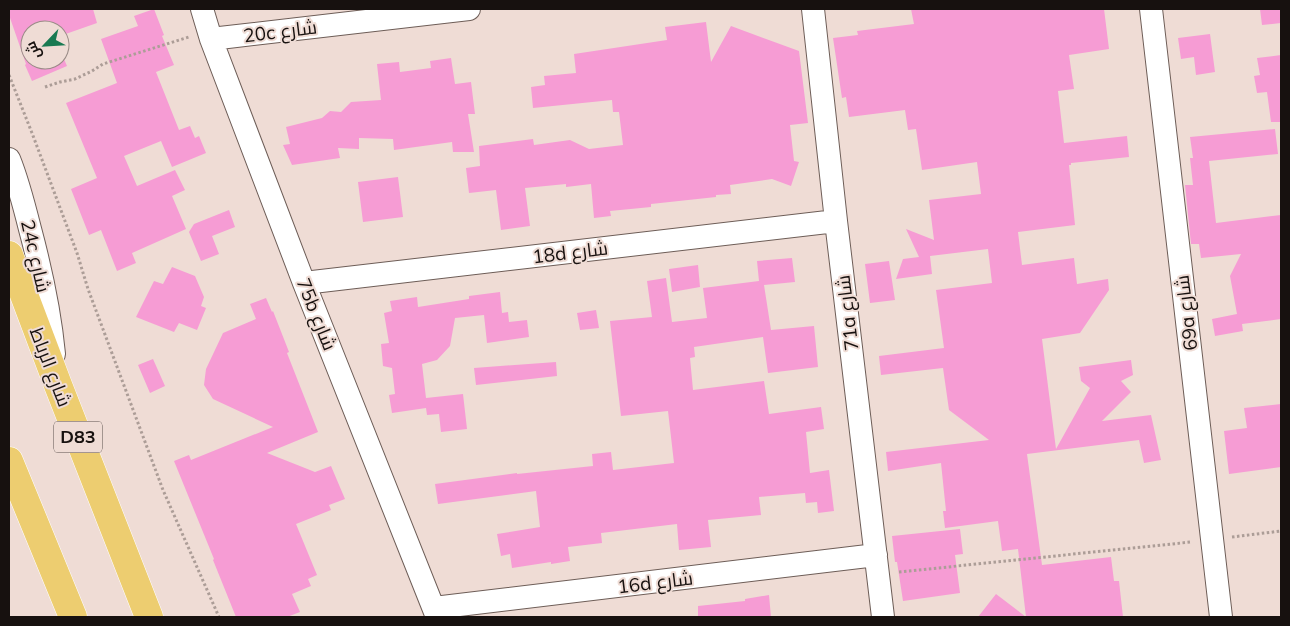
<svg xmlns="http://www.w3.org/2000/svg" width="1290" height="626" viewBox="0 0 1290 626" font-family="Mulish,Cairo,sans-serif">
  <rect width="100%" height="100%" fill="#efdcd5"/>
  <path fill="#f69cd4" d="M9,9H93L97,23L60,36V30H30V60H60V50L67,66L32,81L25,65L26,64L9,15Z
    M154,9L164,35L162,36L174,65L156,72L179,130L190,126L195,138L199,136L206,153L172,167L161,141L124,156L137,186L175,170L185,190L172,196L186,229L132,253L136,263L117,271L101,230L89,235L71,189L97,178L66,103L117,83L101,39L138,26L134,16Z
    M911,9H1104L1109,49L1069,55L1074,89L1058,91L1064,143L1127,136L1129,157L1071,163V165H1069L1075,225L1018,232L1022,265L1074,258L1077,284L1108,279L1109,290L1080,333L1042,339L1056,449L1090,388L1081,381L1079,367L1131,360L1133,375L1121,381L1131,392L1102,421L1151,415L1161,460L1144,463L1139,440L1027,454L1042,565L1111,557L1114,581H1119L1123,617H978L996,594L1026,617L1018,549L1002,551L998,521L945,528L943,511H946L941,463L888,471L886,452L989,440L949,410L943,368L881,375L879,356L944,348L936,290L992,283L988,249L930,256L932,274L896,279L903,259L919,257L906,229L934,240L929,200L981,194L977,162L922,170L916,129L908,130L905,110L849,117L846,97L842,98L833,38L858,35L857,31L914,24Z
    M1260,9H1281V23L1262,25Z
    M706,22L711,62L731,26L799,51L808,123L790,125L794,161L799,162L791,186L772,179L730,185L731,194L716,195V197L651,204V207L610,211L611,216L594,218L591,184L566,187V184L525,188L530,226L501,230L496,190L469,193L466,168L480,166L479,146L533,139L534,145L570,140L589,149L623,145L619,112H613L612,100L533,108L531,87L545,85L544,76L576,73L574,54L667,40L665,27Z
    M1210,34L1215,72L1196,75L1194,57L1181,59L1178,38Z
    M1281,55V122H1271L1267,92L1257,93L1254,76L1260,75L1257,58Z
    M451,58L455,84L471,82L475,114H468L474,152H453L452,142L394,150L393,139L359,138V149L338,148L340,158L292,165L283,145L290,144L286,127L322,118L330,111L341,112L351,102L381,100L377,64L399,62L400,72L431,68L430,61Z
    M1275,129L1278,154L1209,161L1216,223L1281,215V319L1242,324L1243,331L1215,336L1212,319L1237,314L1230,276L1241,254L1201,258L1199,244H1191L1185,185H1193L1190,158H1193L1190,137Z
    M398,177L403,217L363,222L358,182Z
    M229,210L235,227L212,236L219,254L201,261L189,232L194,224Z
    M792,258L795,282L764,285L771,330L814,326L818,367L768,373L763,337L694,347L695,357L690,358L693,390L764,381L769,414L821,407L824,429L806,432L810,473L829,470L834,511L818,513L817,502L806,503L805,493L759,497L761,515L708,520L711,547L679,550L677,524L601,533L602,543L568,547L570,561L551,564V562L512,568L510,554L501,556L497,534L540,527L536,491L438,504L435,484L517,473V474L593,466L592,454L611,452L613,470L674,463L668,411L621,416L610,321L652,317L647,281L666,278L672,322L707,318L703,288L759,281L757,261Z
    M889,261L895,300L870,303L865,264Z
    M698,265L700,287L672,292L669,269Z
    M172,267L195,276L204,297L201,306L206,308L197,330L179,323L174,332L136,317L154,281L163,284Z
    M500,292L502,313L508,312L509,322L527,320L529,337L487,343L484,315L455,318L450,346L437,360L422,364L426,398L463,394L467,429L441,432L439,414L427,415L426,408L392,413L389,395L395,394L392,368L383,366L381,344L389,343L384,313L392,311L390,301L417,297L418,307L469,299V296Z
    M266,298L272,312L273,311L289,352L287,353L318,432L267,453L315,472L331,466L345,499L329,505L331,510L296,524L317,575L308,579L311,586L292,594L300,612L287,617H236L213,560L214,559L174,461L189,455L191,460L273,427L213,399L204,385L206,369L223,333L256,319L250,304Z
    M596,310L599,328L580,330L577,313Z
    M153,359L165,386L150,393L138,365Z
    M556,362L557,376L476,385L474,368Z
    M1281,404V467L1229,474L1224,431L1247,428L1244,408Z
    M960,529L963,554L955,555L960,593L903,601L897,562H895L892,536Z
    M769,595L771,617H698V606L745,601V599Z"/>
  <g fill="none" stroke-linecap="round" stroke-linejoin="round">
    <defs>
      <path id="street" d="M202,9L211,39L304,283L437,617
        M813,9L836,221L883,617
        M1151,9L1221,617
        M211,39L469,9
        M9,159C18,181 24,205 30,229C41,270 50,312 54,354
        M304,283L836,221
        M434,608L876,555"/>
      <path id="highway" d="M9,255L58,385L149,617
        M9,461L73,617"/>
    </defs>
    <use href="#street" stroke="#6d5d57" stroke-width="24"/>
    <use href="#highway" stroke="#fff" stroke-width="29"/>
    <path stroke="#ac9d97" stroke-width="3" stroke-dasharray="2.5 2.5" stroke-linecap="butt" d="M9,75L32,133L77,253L88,289L163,490L219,617
      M45,87L60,82L75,79L92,71L103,64L189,37
      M1232,537L1281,531
      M899,572L1191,542"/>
    <use href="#street" stroke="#fff" stroke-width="22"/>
    <use href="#highway" stroke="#edcd70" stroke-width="28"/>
  </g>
  <g text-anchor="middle" stroke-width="4" stroke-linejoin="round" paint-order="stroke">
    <rect fill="#efdcd5" stroke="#584e4a" stroke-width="1" x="54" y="421.5" width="48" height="31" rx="4"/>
    <g font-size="18" font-weight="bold" fill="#17110f">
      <text x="78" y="443">D83</text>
    </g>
    <g font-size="19" fill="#17110f" stroke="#efdcd5">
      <text transform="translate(280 31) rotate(-7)" y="7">20c شارع</text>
      <text transform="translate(570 252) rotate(-7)" y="7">18d شارع</text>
      <text transform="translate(36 256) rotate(77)" y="7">24c شارع</text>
      <text transform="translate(847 313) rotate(-97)" y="7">71a شارع</text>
      <text transform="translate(1186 313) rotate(-97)" y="7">69a شارع</text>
      <text transform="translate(317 314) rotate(68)" y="7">75b شارع</text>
      <text transform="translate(51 367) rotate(69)" y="7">شارع الرباط</text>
      <text transform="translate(655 582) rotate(-7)" y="7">16d شارع</text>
    </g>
  </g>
  <rect width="1290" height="626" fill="none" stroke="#17110f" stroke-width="20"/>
  <g transform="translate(45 45) rotate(245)"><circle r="24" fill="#efdcd5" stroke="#998b86"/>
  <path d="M0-4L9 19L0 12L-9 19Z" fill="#197a52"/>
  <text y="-8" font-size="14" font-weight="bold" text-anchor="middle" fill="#17110f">ش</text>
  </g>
</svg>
